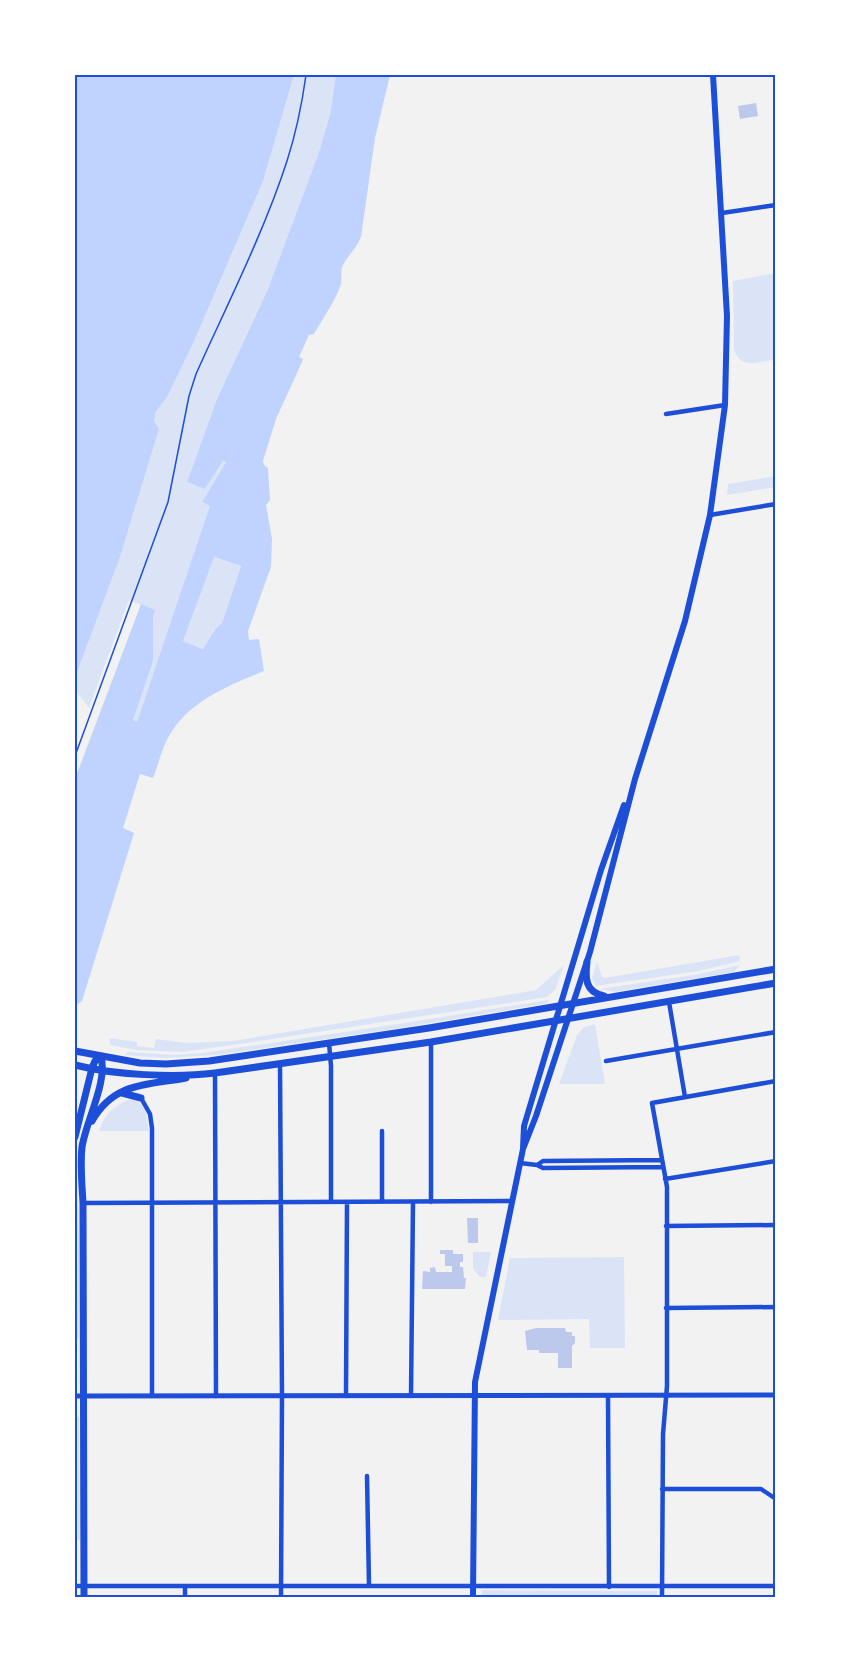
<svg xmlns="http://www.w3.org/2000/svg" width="851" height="1672" viewBox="0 0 851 1672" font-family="Jost,sans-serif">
  <rect width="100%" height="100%" fill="#f2f2f2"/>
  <path fill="#dbe4f7" d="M294,75H336L330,115L318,155L268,289L217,399L187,482L205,489L223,461L226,462L202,502L211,505L137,722L135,723L133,721L155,610L129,600L89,708L75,690V678L120,557L159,429L154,421L156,411L195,339L263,181Z
    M776,273V359C760,362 741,370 734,350L733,281Z
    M776,476V487L727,495L728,484Z
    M213,557L241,566L222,623L214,629L204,649L183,641Z
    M739,955L740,961L699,971L596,986L592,978L597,962L602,977L605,978Z
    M564,965L555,990L547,997L253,1042L183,1052L136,1050L110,1045V1038L137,1042V1046L154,1048L156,1039L186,1043L233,1041L536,990Z
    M740,965L734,972L614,992L600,989L699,974Z
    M548,1000V1002L543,1004L400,1028L216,1055L163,1058L124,1055L128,1052L174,1055L203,1053L398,1024Z
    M595,1024L605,1084H559L577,1035L583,1028Z
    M135,1097L145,1109L149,1131H99C106,1111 115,1105 135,1097Z
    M76,1152L79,1231V1339H77L75,1321Z
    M473,1252H491L486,1277H480L473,1269Z
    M624,1257L625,1348H590L589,1319L498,1320L510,1258Z
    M75,1417H79L80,1540H77L75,1520Z
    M482,1590L657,1591V1597H482Z"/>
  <path fill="#bfd3fe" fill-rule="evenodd" d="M75,75H294L263,181L195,339L167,397L156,411L154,421L159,429L120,557L75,678Z
    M336,75H390L375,138L361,237C357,248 348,255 343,265C340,271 342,277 341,284C336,300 323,318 314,334L309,335L299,357L303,359L302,362L276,419L263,461L264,465L268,468L270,500L266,505L272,539L271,567L248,631L249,640L259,639L264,671C232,684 192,700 172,731C163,744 159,763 153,778L140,774L123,828L134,833L82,1001L75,1006V779L141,604L155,610L153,618V661L133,720L137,722L210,506L202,502L226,462L223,461L205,489L187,482L217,399L268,289L318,155L330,115ZM214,557L241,566L222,623L215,629L203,649L183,641Z"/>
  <path fill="#bdc9ec" d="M756,103L758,116L740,119L738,106Z
    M467,1218H478V1243H468Z
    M440,1250H453V1254H463V1262H460V1267H463L464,1278H466L465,1289H422L423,1271L430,1272V1268L435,1267L436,1272H452V1266H445V1254H440Z
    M536,1328H565L566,1332H572V1336H575V1343L572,1346V1368H558V1353H539V1350H527L525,1331Z"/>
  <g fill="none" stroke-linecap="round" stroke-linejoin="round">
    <path stroke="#1d4ed8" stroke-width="1.5" d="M75,756L168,502L189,396L196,374C227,305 264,232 287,161C296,133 302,104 306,75"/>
    <path stroke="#1d4ed8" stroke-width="4.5" d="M722,213L776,205
      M666,414L725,405
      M710,515L776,504
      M669,1002L685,1097
      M329,1043L331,1066V1202
      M606,1061L776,1032
      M280,1064L282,1396L281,1597
      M215,1073L216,1396
      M141,1098L150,1114L152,1128V1396
      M382,1131V1201
      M520,1163L537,1165L543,1168L663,1167
      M537,1165L543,1161L662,1160
      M665,1179L776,1161
      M431,1202V1042
      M83,1203L511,1201
      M666,1226L776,1225
      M666,1308L776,1307
      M346,1396L347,1202
      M411,1396L413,1202
      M608,1396L609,1587
      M367,1476L369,1586
      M662,1489H761L776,1499
      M75,1586H776
      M185,1597V1586
      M662,1597L663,1434L667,1386V1187L652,1103L776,1081"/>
    <path stroke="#1d4ed8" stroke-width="5" d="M75,1396L776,1395"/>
    <path stroke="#1d4ed8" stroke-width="6" d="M523,1149L536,1116L590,952L635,779L685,621L710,515L725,405L727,316L713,75
      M473,1597L475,1382L523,1149L524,1126L601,870L624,805"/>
    <path stroke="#1d4ed8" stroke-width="7" d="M587,962C585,978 585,992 604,996
      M75,1051L140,1063L166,1064L209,1061L429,1028L776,969
      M75,1065C114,1075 175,1078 215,1073L431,1042L776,983
      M122,1093L141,1098
      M92,1121C114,1082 147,1085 186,1078
      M75,1137L92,1068L95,1061L101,1057
      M84,1597L83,1203C82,1184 80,1165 82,1147C86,1121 108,1081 101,1057"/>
  </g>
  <rect width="851" height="1672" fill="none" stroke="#ffffff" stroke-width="153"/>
  <rect x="76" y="76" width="698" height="1520" fill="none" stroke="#1d4ed8" stroke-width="2"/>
</svg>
